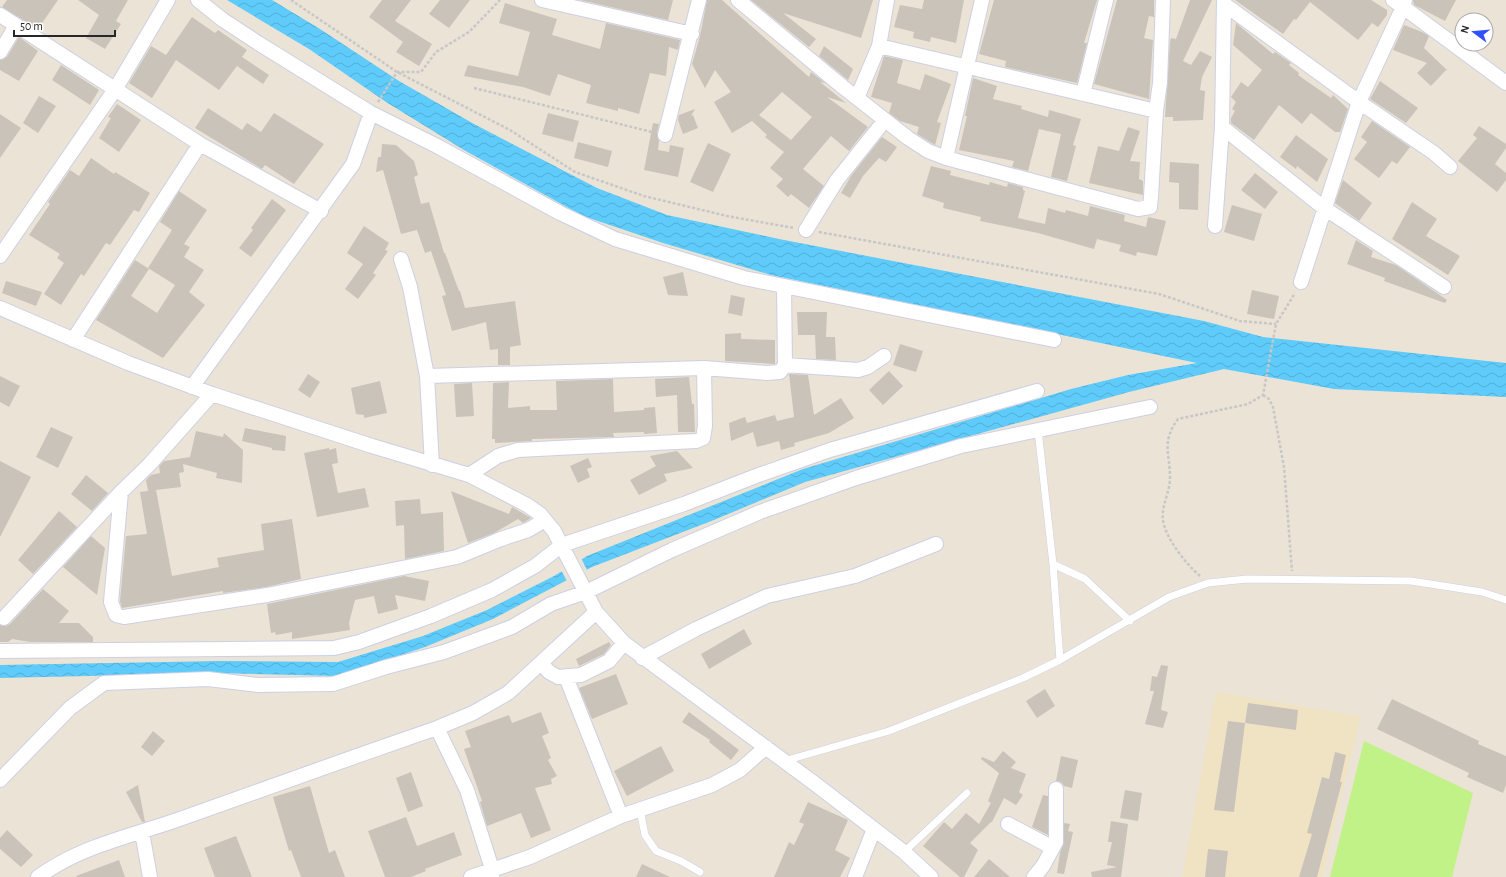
<svg xmlns="http://www.w3.org/2000/svg" width="1506" height="877" viewBox="0 0 1506 877" font-family="'Alegreya Sans',sans-serif">
  <defs>
    <pattern id="water-waves" width="16" height="10" patternUnits="userSpaceOnUse"><rect width="16" height="10" fill="#5ecbfa"/><path d="M0 5q4-4 8 0t8 0" fill="none" stroke="#52aed6"/></pattern>
  </defs>
  <rect width="100%" height="100%" fill="#ece3d7"/>
  <path fill="#f0e3c4" d="M1216,692L1361,716L1322,877H1182Z"/>
  <path fill="#c1f287" d="M1364,741L1473,793L1452,877H1330Z"/>
  <path fill="url(#water-waves)" d="M227,0H272L320,29L399,81L474,124L597,188L667,215L779,239L1204,321L1263,337L1506,363V397L1334,389L1224,369L1129,392L805,482L714,520L592,567L493,619L425,647L338,676L218,673L0,678V665L220,661L338,662L423,636L487,610L554,576L587,556L803,469L1071,389L1128,375L1197,363L771,275L663,243L583,216L464,150L386,102L309,49Z"/>
  <path fill="#ece3d7" d="M581,558L588,572L568,583L561,570Z"/>
  <path fill="#cac3ba" fill-rule="evenodd" d="M7,0H58L38,29L2,7Z
    M78,0H128L116,21L121,24L105,49L86,38L99,15Z
    M382,0H411L395,21L432,44L419,66L396,52L403,42L369,17Z
    M440,0H470L449,28L429,14Z
    M580,0H673L668,20Z
    M707,0H722L809,77L811,72L825,83L820,82L846,103L827,97L868,127L849,151L831,136L803,169L824,186L809,208L791,194L788,197L776,186L783,179L770,168L784,152L765,137L767,135L752,121L732,133L714,102L731,92L715,70L705,88L692,64L700,36ZM782,92L812,117L791,140L759,115Z
    M751,0H873L861,38L783,13L816,39L809,47Z
    M924,0H964L956,43L931,37L930,42L913,38L914,32L894,27L900,5L922,9Z
    M994,0H1097L1084,43H1087L1077,83L1005,67L1006,61L979,54Z
    M1117,0H1154V17L1149,16L1144,38L1153,40L1149,99L1094,84Z
    M1190,0H1212L1183,61L1191,65L1200,51L1212,57L1202,77L1200,90L1205,91L1203,120L1173,121V117H1165L1170,43L1171,38L1176,39Z
    M1235,0H1371L1387,10V15L1378,27L1372,23L1358,40L1310,2L1296,20L1294,19L1283,34Z
    M1413,0H1456L1445,21L1414,5Z
    M505,3L557,19L552,35L600,49L606,23L680,40L678,50L669,47L666,76L650,73L639,114L618,108V111L586,103L591,85L558,74L550,96L523,87L464,76L468,65L518,76L530,32L499,23Z
    M192,17L215,33L218,30L247,50L242,57L269,75L263,84L237,66L219,90L176,60L152,98L129,83L151,46L166,55Z
    M1236,23L1273,54L1275,52L1291,63L1289,65L1299,73L1298,75L1331,98L1333,95L1348,109L1340,132H1335L1311,113L1302,124L1279,105L1254,140L1231,123V118L1235,111L1232,109L1236,102L1231,97L1241,82L1248,87L1262,70L1233,45Z
    M1404,25L1422,32L1429,36L1424,48L1448,71L1446,70L1431,86L1417,73L1427,63L1393,50Z
    M19,37L38,51L19,81L0,70V60L7,57Z
    M824,46L853,69L848,80L819,56Z
    M884,56L903,60L897,83L920,90L925,74L951,84L937,122L941,123L935,145L917,134L919,127L900,121L889,113L892,103L871,97Z
    M61,65L99,90L90,105L52,80Z
    M973,78L997,86L993,99L1022,106L1021,109L1048,117L1049,110L1081,119L1073,145L1076,146L1067,181L1051,177L1061,134L1039,129L1028,171L1012,167L1014,161L959,150L967,116H965Z
    M1380,81L1418,108L1406,123L1370,99Z
    M39,96L56,106L38,133L23,123Z
    M117,104L141,120L119,152L99,138L111,118L108,117Z
    M208,108L242,130L247,123L261,132L274,113L324,144L294,184L265,165L262,169L195,128Z
    M695,109L691,116L693,115L698,128L683,134L678,120L679,115Z
    M548,113L579,121L573,142L542,134Z
    M0,114L21,128L0,158Z
    M1372,121L1410,147L1397,164L1392,161L1379,178L1354,159L1367,142L1361,137Z
    M653,123L659,124L657,133L659,141L658,150L669,152L670,145L684,148L678,177L644,170Z
    M1479,126L1506,144V148L1495,164L1506,173V180L1497,192L1458,161L1477,138L1473,135Z
    M1128,127L1140,131L1130,161L1140,162L1139,179L1143,181V195L1089,183L1098,146L1119,151Z
    M1296,135L1328,159L1317,182L1297,166L1296,169L1280,157Z
    M882,137L897,147L886,162L879,158L863,176L850,198L841,193L851,176Z
    M578,142L612,151L608,167L574,158Z
    M708,143L731,154L713,192L690,182Z
    M382,144L396,145L414,161L418,175L414,177L421,204L429,202L444,253H445L459,291H460L465,308L515,301L521,345L510,347V365H498V349L490,350L486,322L452,331L442,296L446,295L431,251L425,253L417,230L401,234L383,170L376,172L378,157H381Z
    M91,158L114,174L115,172L150,193L139,212L134,210L110,245L106,243L84,276L81,274L61,305L44,294L64,263L57,258L60,254L29,235L50,204L48,202L70,170L79,176Z
    M1170,162L1199,164L1198,210L1179,209V183L1169,182Z
    M931,166L951,171L950,175L989,185L990,182L1007,187L1008,183L1023,187V190L1025,191L1018,218L1045,224L1048,208L1065,213L1066,210L1088,216L1090,206L1125,215L1124,221L1146,227L1148,217L1166,221L1157,256L1137,252L1136,256L1119,251L1121,245L1097,239L1094,249L1038,233L980,221L981,217L943,208L944,203L922,196Z
    M1255,173L1278,192L1265,209L1241,190Z
    M1343,180L1372,203L1359,221L1335,203Z
    M179,191L207,210L184,244L190,247L184,257L204,270L189,292L205,305L163,358L96,320L135,260L149,269L131,296L157,313L175,285L148,268L172,230L160,222Z
    M272,199L286,210L251,257L239,248L253,230L251,228Z
    M1412,202L1437,219L1426,236L1460,256L1448,275L1392,239Z
    M1232,205L1262,214L1254,241L1224,232Z
    M364,226L389,243L385,250L388,251L373,273L376,275L358,299L345,289L363,264L347,253Z
    M1356,240L1373,251L1371,257L1396,265L1447,300L1445,303L1384,281L1385,278L1347,264Z
    M683,272L688,296L668,295L663,277Z
    M6,281L42,292L36,306L2,293Z
    M1252,290L1279,296L1274,319L1247,314Z
    M731,295L745,298L742,316L728,313Z
    M797,312H827L826,337H835L836,360L816,359L815,335H798Z
    M741,333V339L775,340V364L725,361V334Z
    M900,344L923,351L916,372L893,365Z
    M889,371L903,386L883,405L869,390Z
    M308,374L320,382L310,398L298,390Z
    M789,374L808,375L814,415L841,398L854,418L829,433L794,443L795,446L781,450L779,441L757,447L753,432L731,441L729,423L745,417L747,423L775,415L777,421L794,417Z
    M0,376L20,386L9,407L0,402Z
    M689,377L692,404H694L695,432H678L677,395L656,397L655,379Z
    M613,379L614,412L644,410V408L655,407L657,433L644,434V432L613,433L614,437L532,439V441L495,443V439H492L493,383L509,382L508,408L530,406V410H557L556,381Z
    M380,381L387,413L364,418V415L356,414L351,388Z
    M472,383L474,416L456,417L454,384Z
    M51,427L73,437L58,468L36,457Z
    M245,428L286,436L285,451L272,450V448L242,441Z
    M196,431L223,437L224,433L243,450L242,483L216,478L217,473L183,464L184,472L179,473L181,487L156,490L172,576L219,567L217,558L264,550L261,524L292,519L301,579L266,587L223,593V591L122,608L120,601L126,536L147,534L140,492L148,491L146,480L151,475L160,473L159,466L164,461L190,457Z
    M329,448V450L336,448L338,463L332,464L338,493L365,488L369,507L317,517L304,453Z
    M677,451L693,468L664,474L667,481L639,495L630,480L656,466L650,456Z
    M588,458L592,467L587,469L590,477L578,483L570,466Z
    M0,461L31,477L0,537Z
    M86,475L108,493L92,511L71,494Z
    M451,491L509,514L512,507L531,518L523,523L518,519L494,533L468,543Z
    M420,499L421,514L443,512L444,551L405,559L404,525L396,526L395,501Z
    M59,511L77,527L33,574L18,560Z
    M91,536L105,548L97,595L63,567Z
    M404,576L429,581L425,601L395,595L398,609L378,614L374,596L355,600L349,623L350,630L292,639V632L276,635L275,632L271,633L267,604Z
    M43,589L69,611L59,623H79L93,637V642H30L12,639L8,642H0V625L6,626L10,624Z
    M744,629L752,644L709,669L701,654Z
    M609,642L611,645L604,654L579,666L576,659Z
    M1161,665L1168,666L1161,710L1168,712L1163,728L1145,724L1154,691H1150L1152,676L1157,677Z
    M616,674L628,704L592,719L579,688Z
    M1045,689L1055,706L1037,718L1026,701Z
    M1392,699L1479,741L1478,744L1506,756V785L1503,793L1467,777L1469,773L1377,729Z
    M1248,703L1298,710L1296,730L1245,723Z
    M541,712L549,733L542,736L551,758L548,760L557,776L551,779L552,784L535,788L551,830L531,838L521,813L487,826L480,802L482,801L464,749L471,747L465,731L509,715L512,723Z
    M689,712L739,750L731,760L709,742L710,740L682,722Z
    M1228,721L1245,723L1234,812L1214,810Z
    M153,731L165,741L152,756L141,747Z
    M661,746L674,771L627,796L614,771Z
    M1003,751L1016,762L1011,768L1026,774L1019,792L1023,795L1016,805L1004,798L992,822H991L970,843L978,850L964,877H960L923,846L944,822L952,829L966,813L979,824L991,803L988,801L999,773L981,759L982,757L994,762Z
    M1335,752L1346,755L1340,782H1342L1317,877H1299L1312,834L1307,833L1322,777L1329,779Z
    M1061,756L1078,760L1072,788L1064,786L1061,782L1056,781Z
    M411,772L423,806L408,812L396,778Z
    M138,785L145,822H142L126,792Z
    M310,786L329,853L335,850L345,877H301L291,850L289,851L273,797Z
    M1125,790L1142,793L1138,821L1120,818Z
    M1043,795L1048,796V835L1032,827Z
    M808,802L848,820L835,850L850,858L840,877H774L789,842L794,845L804,824L799,822Z
    M406,817L417,846L454,832L462,855L425,869L426,871L411,877H385L368,831Z
    M1111,821L1128,824L1121,877H1092L1091,872L1117,867L1107,865L1112,842H1108Z
    M1064,823L1070,824L1068,831L1073,832L1064,874L1057,873L1060,853L1064,842Z
    M7,830L33,855L21,867L0,849V838Z
    M236,836L252,877H215L204,848Z
    M1208,849L1228,851L1225,877H1205Z
    M989,859L1010,877H974Z
    M119,860L125,877H77L76,876Z
    M642,864L670,877H636Z"/>
  <g fill="none" stroke-linecap="round" stroke-linejoin="round">
    <defs>
      <path id="lane" d="M1038,430L1053,564L1060,660
        M1053,564L1085,579L1130,621
        M784,761L889,731L1023,678L1060,660L1169,597L1208,583L1247,579L1411,581L1482,592L1506,600
        M640,810L645,835L656,851L681,861L700,872
        M904,852L967,793"/>
      <path id="street" d="M198,0L223,20L258,43L371,113L437,146L560,213L615,239L744,278L1054,340
        M542,0L692,34
        M738,0L843,87L908,138L928,151L946,158L1138,209L1150,207L1151,197L1156,111L1160,83L1163,0
        M1405,0L1403,7L1506,83
        M1224,4L1359,102L1403,7L1393,0
        M0,15L200,144L321,211
        M879,46L1156,111
        M0,52L16,26
        M1083,94L1106,0
        M857,98L879,46L887,0
        M1222,127L1324,208L1444,287
        M665,135L699,0
        M946,158L982,0
        M1215,226L1222,127L1224,0
        M806,230L837,180L885,120
        M0,256L116,88L168,0
        M401,259L410,287L427,376L432,465
        M1301,282L1359,102L1434,153L1450,167
        M0,308L128,363L212,394L372,446L469,475L527,505L540,514L554,531L596,612L624,643L814,783L904,852L931,877
        M73,340L200,144
        M785,365L858,370L868,367L884,356
        M427,376L704,368L767,373L780,372L785,365L784,286
        M192,387L353,164L371,113
        M469,475L498,456L518,450L696,441L703,438L705,426L704,368
        M121,492L111,602L116,615L124,617L267,595L457,557L501,539L528,530L545,520
        M4,618L121,492L149,465L212,394
        M0,651L334,648L359,642L431,616L492,590L535,566L562,545L684,504L756,476L830,450L1037,391
        M642,658L696,629L767,596L855,576L936,544
        M542,664L549,672L558,677L581,675L609,661L624,643
        M566,677L621,816
        M437,728L467,790L492,869V877
        M0,780L70,708L104,683L208,679L258,685L333,684L386,667L444,652L512,627L551,604L586,592L672,550L760,512L856,478L961,446L1150,407
        M1008,824L1053,848
        M142,832L150,877
        M38,877C81,846 128,837 177,820C263,789 350,758 437,728L473,713L508,693L596,612
        M471,877L530,857L621,816L712,785L740,770L766,747
        M855,877L874,829
        M1034,877L1043,866L1056,842V789"/>
    </defs>
    <use href="#lane" stroke="#ccd0e3" stroke-width="8"/>
    <use href="#street" stroke="#ccd0e3" stroke-width="16"/>
    <path stroke="#c7c7c7" stroke-width="2.5" stroke-dasharray="3 2" stroke-linecap="butt" d="M291,0L397,72L510,130L575,172L644,196L727,216L794,228
      M474,88L652,132
      M378,102L397,72H421L436,52L469,32L500,0
      M819,232L1159,294L1240,321L1276,324
      M1263,395L1269,399L1273,407L1284,467L1292,571
      M1200,576C1187,565 1165,538 1163,520C1161,506 1170,492 1170,478C1170,453 1161,442 1178,419L1248,404L1263,395L1276,324L1295,293"/>
    <use href="#lane" stroke="#fff" stroke-width="7"/>
    <use href="#street" stroke="#fff" stroke-width="14"/>
  </g>
  <g transform="translate(1474 32) rotate(286)"><circle r="19" fill="#ffffff" stroke="#a9a9a9"/>
  <path d="M0-3L7 15L0 10L-7 15Z" fill="#3150ff"/>
  <text y="-6" font-size="11" font-weight="bold" text-anchor="middle" fill="#272727">N</text>
  </g>
  <path d="M14 30v6h101v-6" fill="none" stroke="#272727" stroke-width="2"/>
  <text x="20" y="30" font-size="12" fill="#272727" stroke="#ffffff" stroke-width="3" paint-order="stroke">50 m</text>
</svg>
